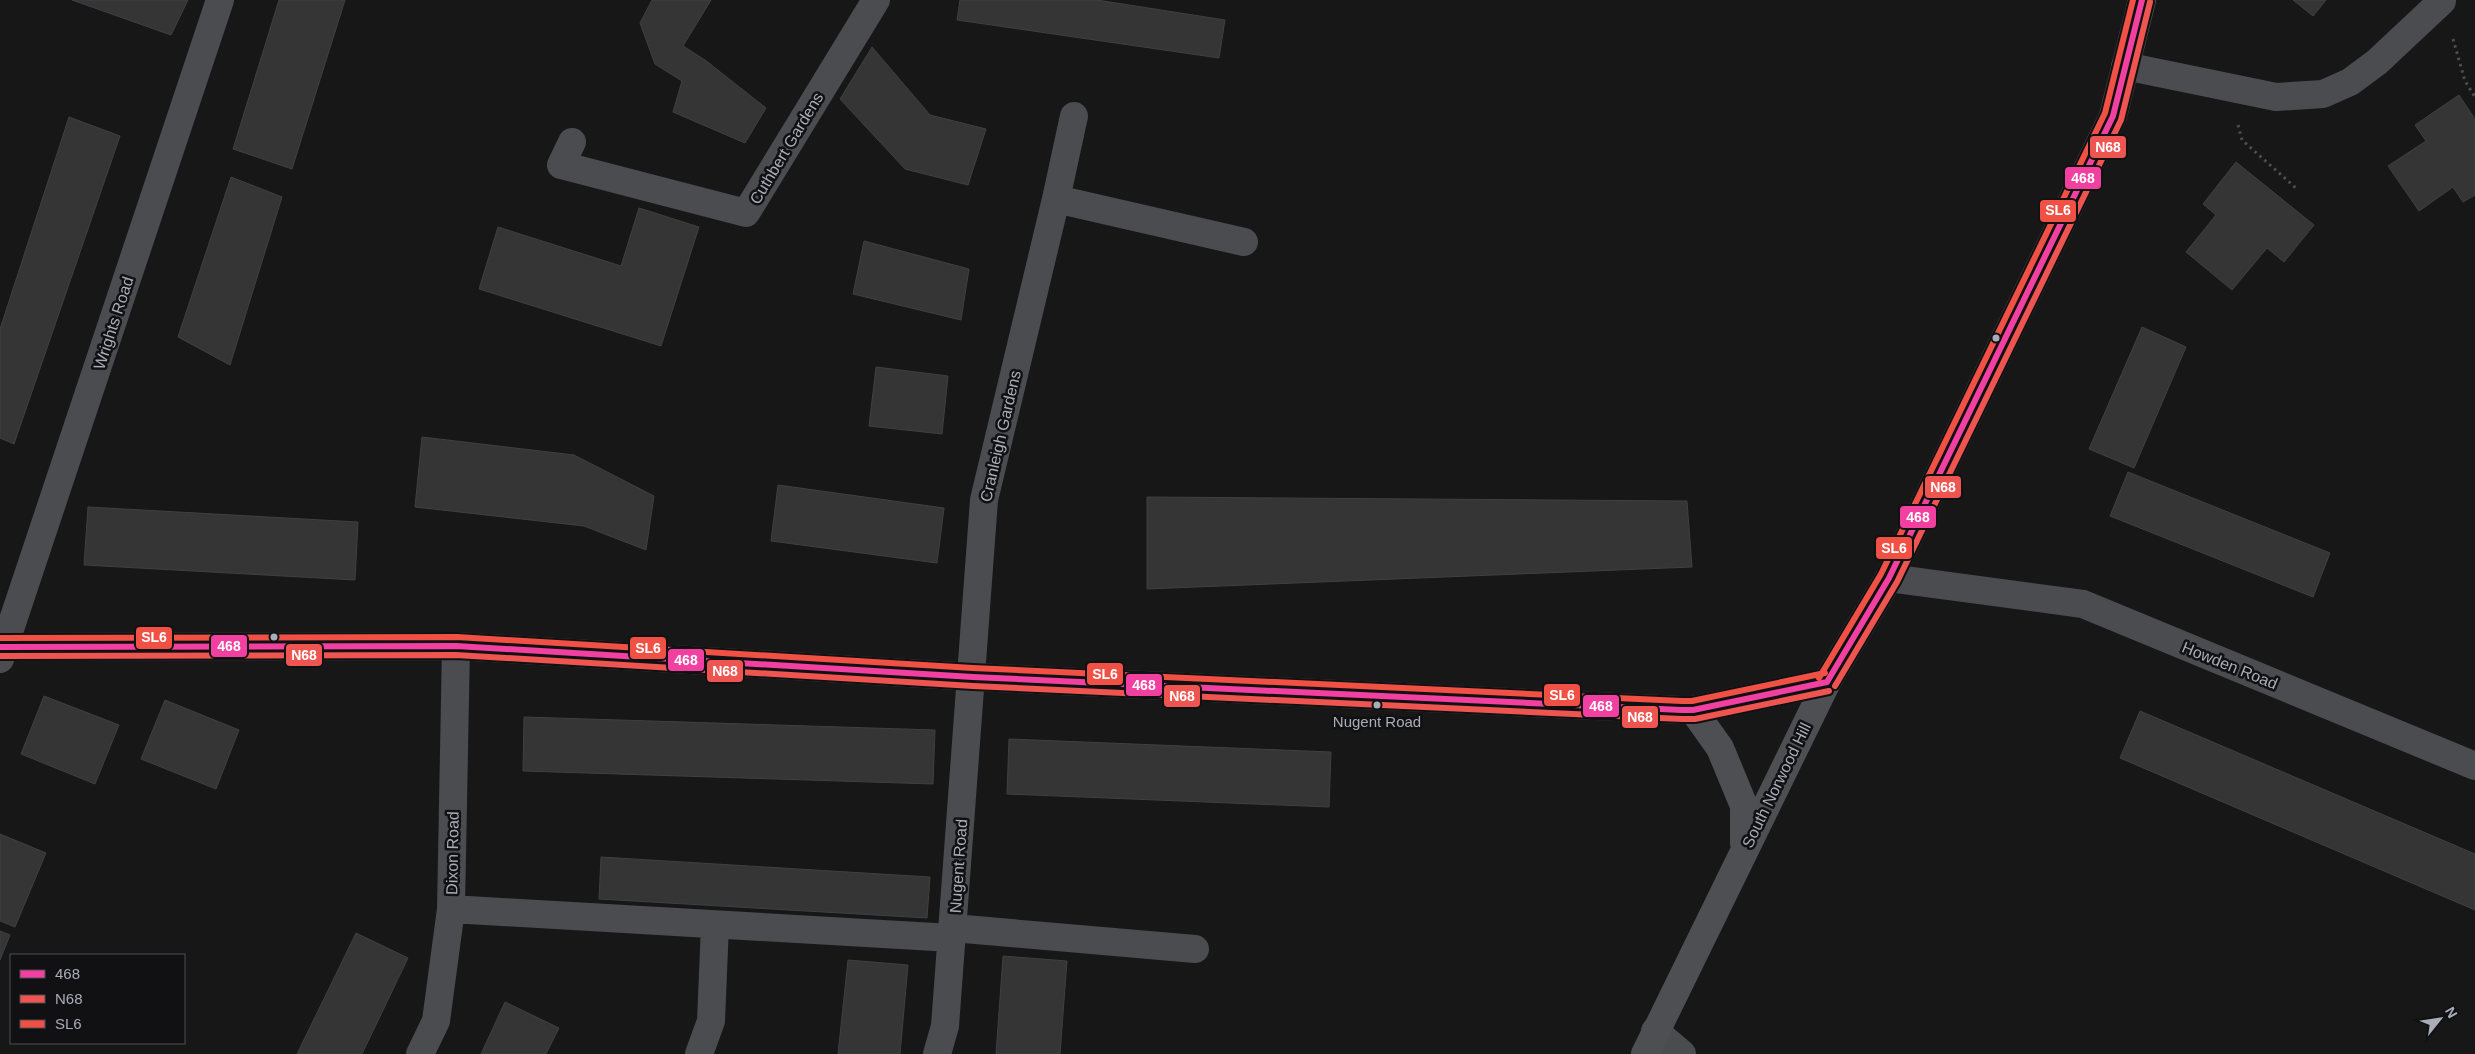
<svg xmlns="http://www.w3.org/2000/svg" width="2475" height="1054" viewBox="0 0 2475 1054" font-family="Helvetica,sans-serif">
  <rect width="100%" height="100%" fill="#171717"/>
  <path fill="#353536" stroke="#3f4043" d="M72,0H188L171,35Z
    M279,0H345L292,169L233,149Z
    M652,0H711L683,46L705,60L766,108L745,143L673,112L682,81L655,64L640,23Z
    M960,0H1097L1225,20L1219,58L957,20Z
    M2293,0H2326L2313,16Z
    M872,47L930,115L986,129L968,185L905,169L840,99Z
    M2459,95L2475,119V195L2463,202L2453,187L2419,211L2388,166L2426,141L2415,125Z
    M69,117L120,136L14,444L0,438V329Z
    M2236,162L2314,225L2284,262L2267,248L2232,290L2186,252L2216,215L2203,204Z
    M231,177L282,197L230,365L178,337Z
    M639,208L699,227L661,346L479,289L498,227L621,266Z
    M864,241L969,269L961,320L853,294Z
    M2142,327L2186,347L2134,468L2089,449Z
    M876,367L948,376L942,434L869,426Z
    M422,437L574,455L654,496L646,550L584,526L415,507Z
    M2128,472L2330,553L2313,597L2110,516Z
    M778,485L944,508L937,563L771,541Z
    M1147,497L1687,501L1692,567L1147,589Z
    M88,507L358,522L355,580L84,565Z
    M44,696L119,725L95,784L21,754Z
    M165,700L239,730L216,789L141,759Z
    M2140,711L2475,854V910L2120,758Z
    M524,717L935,730L933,784L523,771Z
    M1009,739L1331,752L1329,807L1007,794Z
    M0,834L46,853L15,927L0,921Z
    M601,857L930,877L927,918L599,899Z
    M0,931L10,935L0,960Z
    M356,933L408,958L362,1054H297Z
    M1003,956L1067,961L1060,1054H996Z
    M848,960L908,965L900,1054H838Z
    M505,1002L559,1028L546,1054H481Z"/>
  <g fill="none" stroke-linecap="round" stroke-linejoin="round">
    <path stroke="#4d4e52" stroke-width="3" stroke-dasharray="2.5 4" stroke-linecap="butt" d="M2453,39L2465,81L2475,97
      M2238,125L2242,140L2297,189"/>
    <path stroke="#4b4c50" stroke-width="28" d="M2125,66L2276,97L2323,94L2350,82L2377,62L2442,1
      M572,142L561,165L746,213L876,0
      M1056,199L1074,116
      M1889,578L2083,604L2475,766
      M0,659L220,0
      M451,909L952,938
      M953,928L1195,949
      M1655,1031L1682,1054
      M420,1054L436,1021L451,909L456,646
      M699,1054L711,1021L715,925
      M937,1054L945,1026L984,500L1056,199L1244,242"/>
    <path stroke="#4d4f52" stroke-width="28" d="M0,647L456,646L973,677L1682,710H1693L1827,682
      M1693,710L1720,748L1744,806V843
      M1645,1054L1827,682L1889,578L2113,116L2142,0"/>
    <defs>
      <path id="bus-1" d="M0,647L456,646L973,677L1682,710H1693L1827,682
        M1827,682L1889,578L2113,116L2142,0"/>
      <path id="bus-2" d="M0,656L456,655L973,686L1682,719H1695L1829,691
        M1835,686L1897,582L2121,120L2150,2"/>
      <path id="bus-3" d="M0,638L457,637L973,668L1682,701H1692L1825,673
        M1819,678L1881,574L2105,113L2133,0"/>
    </defs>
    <use href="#bus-1" stroke="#111113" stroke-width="10"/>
    <use href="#bus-2" stroke="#111113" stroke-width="10"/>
    <use href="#bus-3" stroke="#111113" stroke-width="10"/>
    <use href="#bus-1" stroke="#f240a1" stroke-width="6"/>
    <use href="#bus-2" stroke="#ee5450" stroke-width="6"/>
    <use href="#bus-3" stroke="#f05144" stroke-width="6"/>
  </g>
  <g fill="#a8adb8" stroke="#111113" stroke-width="2">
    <circle cx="1996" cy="338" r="4.5"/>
    <circle cx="274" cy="637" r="4.5"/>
    <circle cx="1377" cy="705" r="4.5"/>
  </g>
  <g text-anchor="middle" stroke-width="5" stroke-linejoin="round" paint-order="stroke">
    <g font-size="15" fill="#a8adb8" stroke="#111113">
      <text x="1377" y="727">Nugent Road</text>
    </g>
    <g font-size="16" fill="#a8adb8" stroke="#111113">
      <text transform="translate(786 148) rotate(-59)" y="6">Cuthbert Gardens</text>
      <text transform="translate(113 323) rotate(-72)" y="6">Wrights Road</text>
      <text transform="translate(1000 436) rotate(-77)" y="6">Cranleigh Gardens</text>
      <text transform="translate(2230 665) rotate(22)" y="6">Howden Road</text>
      <text transform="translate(1776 785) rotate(-64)" y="6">South Norwood Hill</text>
      <text transform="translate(452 853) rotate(-89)" y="6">Dixon Road</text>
      <text transform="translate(958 866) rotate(-86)" y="6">Nugent Road</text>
    </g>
  </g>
  <g stroke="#111113" stroke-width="2">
    <rect x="2089" y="135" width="38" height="24" rx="5" fill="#ee5450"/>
    <rect x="2064" y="166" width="38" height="24" rx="5" fill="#f240a1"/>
    <rect x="2039" y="199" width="38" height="24" rx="5" fill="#f05144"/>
    <rect x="1924" y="475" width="38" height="24" rx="5" fill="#ee5450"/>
    <rect x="1899" y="505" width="38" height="24" rx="5" fill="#f240a1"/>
    <rect x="1875" y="536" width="38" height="24" rx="5" fill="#f05144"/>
    <rect x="135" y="626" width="38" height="24" rx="5" fill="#f05144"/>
    <rect x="210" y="634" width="38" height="24" rx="5" fill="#f240a1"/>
    <rect x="629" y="636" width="38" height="24" rx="5" fill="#f05144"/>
    <rect x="285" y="643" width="38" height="24" rx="5" fill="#ee5450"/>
    <rect x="667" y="648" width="38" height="24" rx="5" fill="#f240a1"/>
    <rect x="706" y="659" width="38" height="24" rx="5" fill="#ee5450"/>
    <rect x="1086" y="662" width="38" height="24" rx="5" fill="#f05144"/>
    <rect x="1125" y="673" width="38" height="24" rx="5" fill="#f240a1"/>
    <rect x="1543" y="683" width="38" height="24" rx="5" fill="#f05144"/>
    <rect x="1163" y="684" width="38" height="24" rx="5" fill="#ee5450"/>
    <rect x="1582" y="694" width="38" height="24" rx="5" fill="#f240a1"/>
    <rect x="1621" y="705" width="38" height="24" rx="5" fill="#ee5450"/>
  </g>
  <g font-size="14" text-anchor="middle" font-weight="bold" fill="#fff">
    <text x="2108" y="152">N68</text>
    <text x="2083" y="183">468</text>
    <text x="2058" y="215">SL6</text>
    <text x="1943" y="492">N68</text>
    <text x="1918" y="522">468</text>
    <text x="1894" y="553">SL6</text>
    <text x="154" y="642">SL6</text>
    <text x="229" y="651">468</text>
    <text x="648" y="653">SL6</text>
    <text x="304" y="660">N68</text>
    <text x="686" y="665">468</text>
    <text x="725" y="676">N68</text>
    <text x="1105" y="679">SL6</text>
    <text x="1144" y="690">468</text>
    <text x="1562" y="700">SL6</text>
    <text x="1182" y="701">N68</text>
    <text x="1601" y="711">468</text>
    <text x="1640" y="722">N68</text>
  </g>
  <rect x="10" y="954" width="175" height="90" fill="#111113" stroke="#4d4f55"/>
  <rect x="20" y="970" width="25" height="8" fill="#f240a1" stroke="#4d4f55"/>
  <text x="55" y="979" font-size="15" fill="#a8adb8">468</text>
  <rect x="20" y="995" width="25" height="8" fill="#ee5450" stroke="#4d4f55"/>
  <text x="55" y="1004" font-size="15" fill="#a8adb8">N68</text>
  <rect x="20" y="1020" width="25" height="8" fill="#f05144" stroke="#4d4f55"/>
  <text x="55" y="1029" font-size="15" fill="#a8adb8">SL6</text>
  <g transform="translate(2440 1019) rotate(60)" stroke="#111113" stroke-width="4" paint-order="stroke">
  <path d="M0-4L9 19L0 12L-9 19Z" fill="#a8adb8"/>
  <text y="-8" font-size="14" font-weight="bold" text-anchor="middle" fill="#a8adb8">N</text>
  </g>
</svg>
